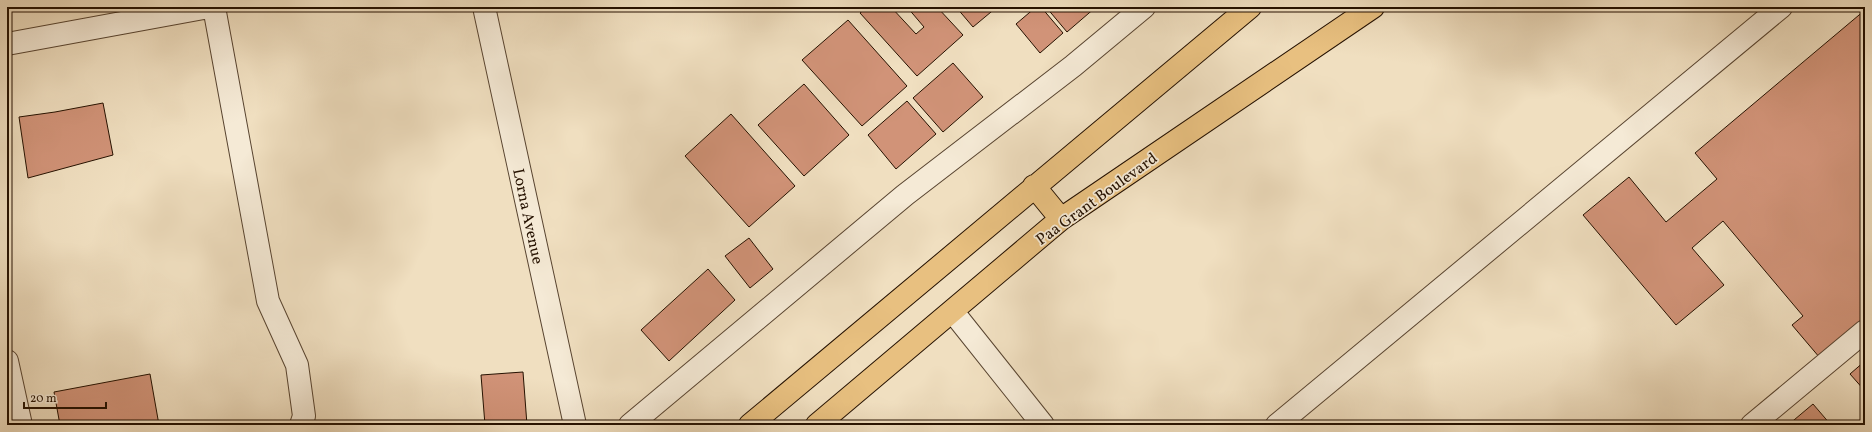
<svg xmlns="http://www.w3.org/2000/svg" width="1872" height="432" viewBox="0 0 1872 432" font-family="Vollkorn,serif">
  <rect width="100%" height="100%" fill="#f0dfc0"/>
  <filter id="stains"><feTurbulence type="fractalNoise" baseFrequency=".005" numOctaves="4"/><feColorMatrix values="0 0 0 0 .2 0 0 0 0 .09 0 0 0 0 .02 0 0 0 .5 -.17"/></filter>
  <radialGradient id="worn" r=".72"><stop offset=".6" stop-color="#630" stop-opacity="0"/><stop offset="1" stop-color="#630" stop-opacity=".3"/></radialGradient>
  <path fill="#d19378" stroke="#251100" d="M867,7H891L916,34L924,27L907,7H937L963,35L917,76L860,13Z
    M956,7H997L973,27Z
    M1036,7H1041L1063,33L1040,53L1016,24Z
    M1046,7H1096L1067,32Z
    M1865,10V321L1820,358L1792,325L1803,316L1723,221L1692,248L1724,285L1676,325L1583,215L1629,177L1666,222L1717,179L1695,153Z
    M848,20L907,86L862,126L802,60Z
    M953,63L983,97L943,132L913,98Z
    M804,84L849,135L804,176L758,125Z
    M907,101L936,134L896,169L868,135Z
    M103,103L113,155L28,178L19,117L55,112Z
    M731,114L795,186L749,227L685,156Z
    M749,238L773,269L750,288L725,256Z
    M708,269L735,300L669,361L641,330Z
    M1865,361V391L1850,374Z
    M523,372L527,425H485L481,375Z
    M150,374L159,425H60L54,392Z
    M1813,404L1831,425H1788Z"/>
  <g fill="none" stroke-linecap="round" stroke-linejoin="round">
    <defs>
      <path id="minor" d="M214,7L268,301L297,365L304,416L301,425
        M484,7L575,425
        M7,44L209,7
        M953,312L1043,425
        M7,361L21,425
        M630,425L905,195L1073,66L1144,7
        M1277,425L1781,7
        M1752,425L1865,331"/>
      <path id="major" d="M1034,186L1061,219
        M750,425L1250,7
        M817,425L1061,219L1373,7"/>
    </defs>
    <use href="#minor" stroke="#584430" stroke-width="24"/>
    <use href="#major" stroke="#251100" stroke-width="24"/>
    <use href="#minor" stroke="#f5ead6" stroke-width="22"/>
    <use href="#major" stroke="#e8c080" stroke-width="22"/>
  </g>
  <g text-anchor="middle" stroke-width="3.5" stroke-linejoin="round" paint-order="stroke">
    <g font-size="16" fill="#251100" stroke="#f5ead6">
      <text transform="translate(1096 198) rotate(-36)" y="6">Paa Grant Boulevard</text>
      <text transform="translate(529 216) rotate(78)" y="6">Lorna Avenue</text>
    </g>
  </g>
  <rect width="1872" height="432" fill="none" stroke="#f0dfc0" stroke-width="24"/>
  <rect x="8" y="8" width="1856" height="416" fill="none" stroke="#251100" stroke-width="2"/>
  <rect x="12" y="12" width="1848" height="408" fill="none" stroke="#251100"/>
  <path d="M24 402v6h82v-6" fill="none" stroke="#251100" stroke-width="2"/>
  <text x="30" y="402" font-size="12" fill="#251100" stroke="#f5ead6" stroke-width="3" paint-order="stroke">20 m</text>
  <rect width="100%" height="100%" filter="url(#stains)"/>
  <rect width="100%" height="100%" fill="url(#worn)"/>
</svg>
